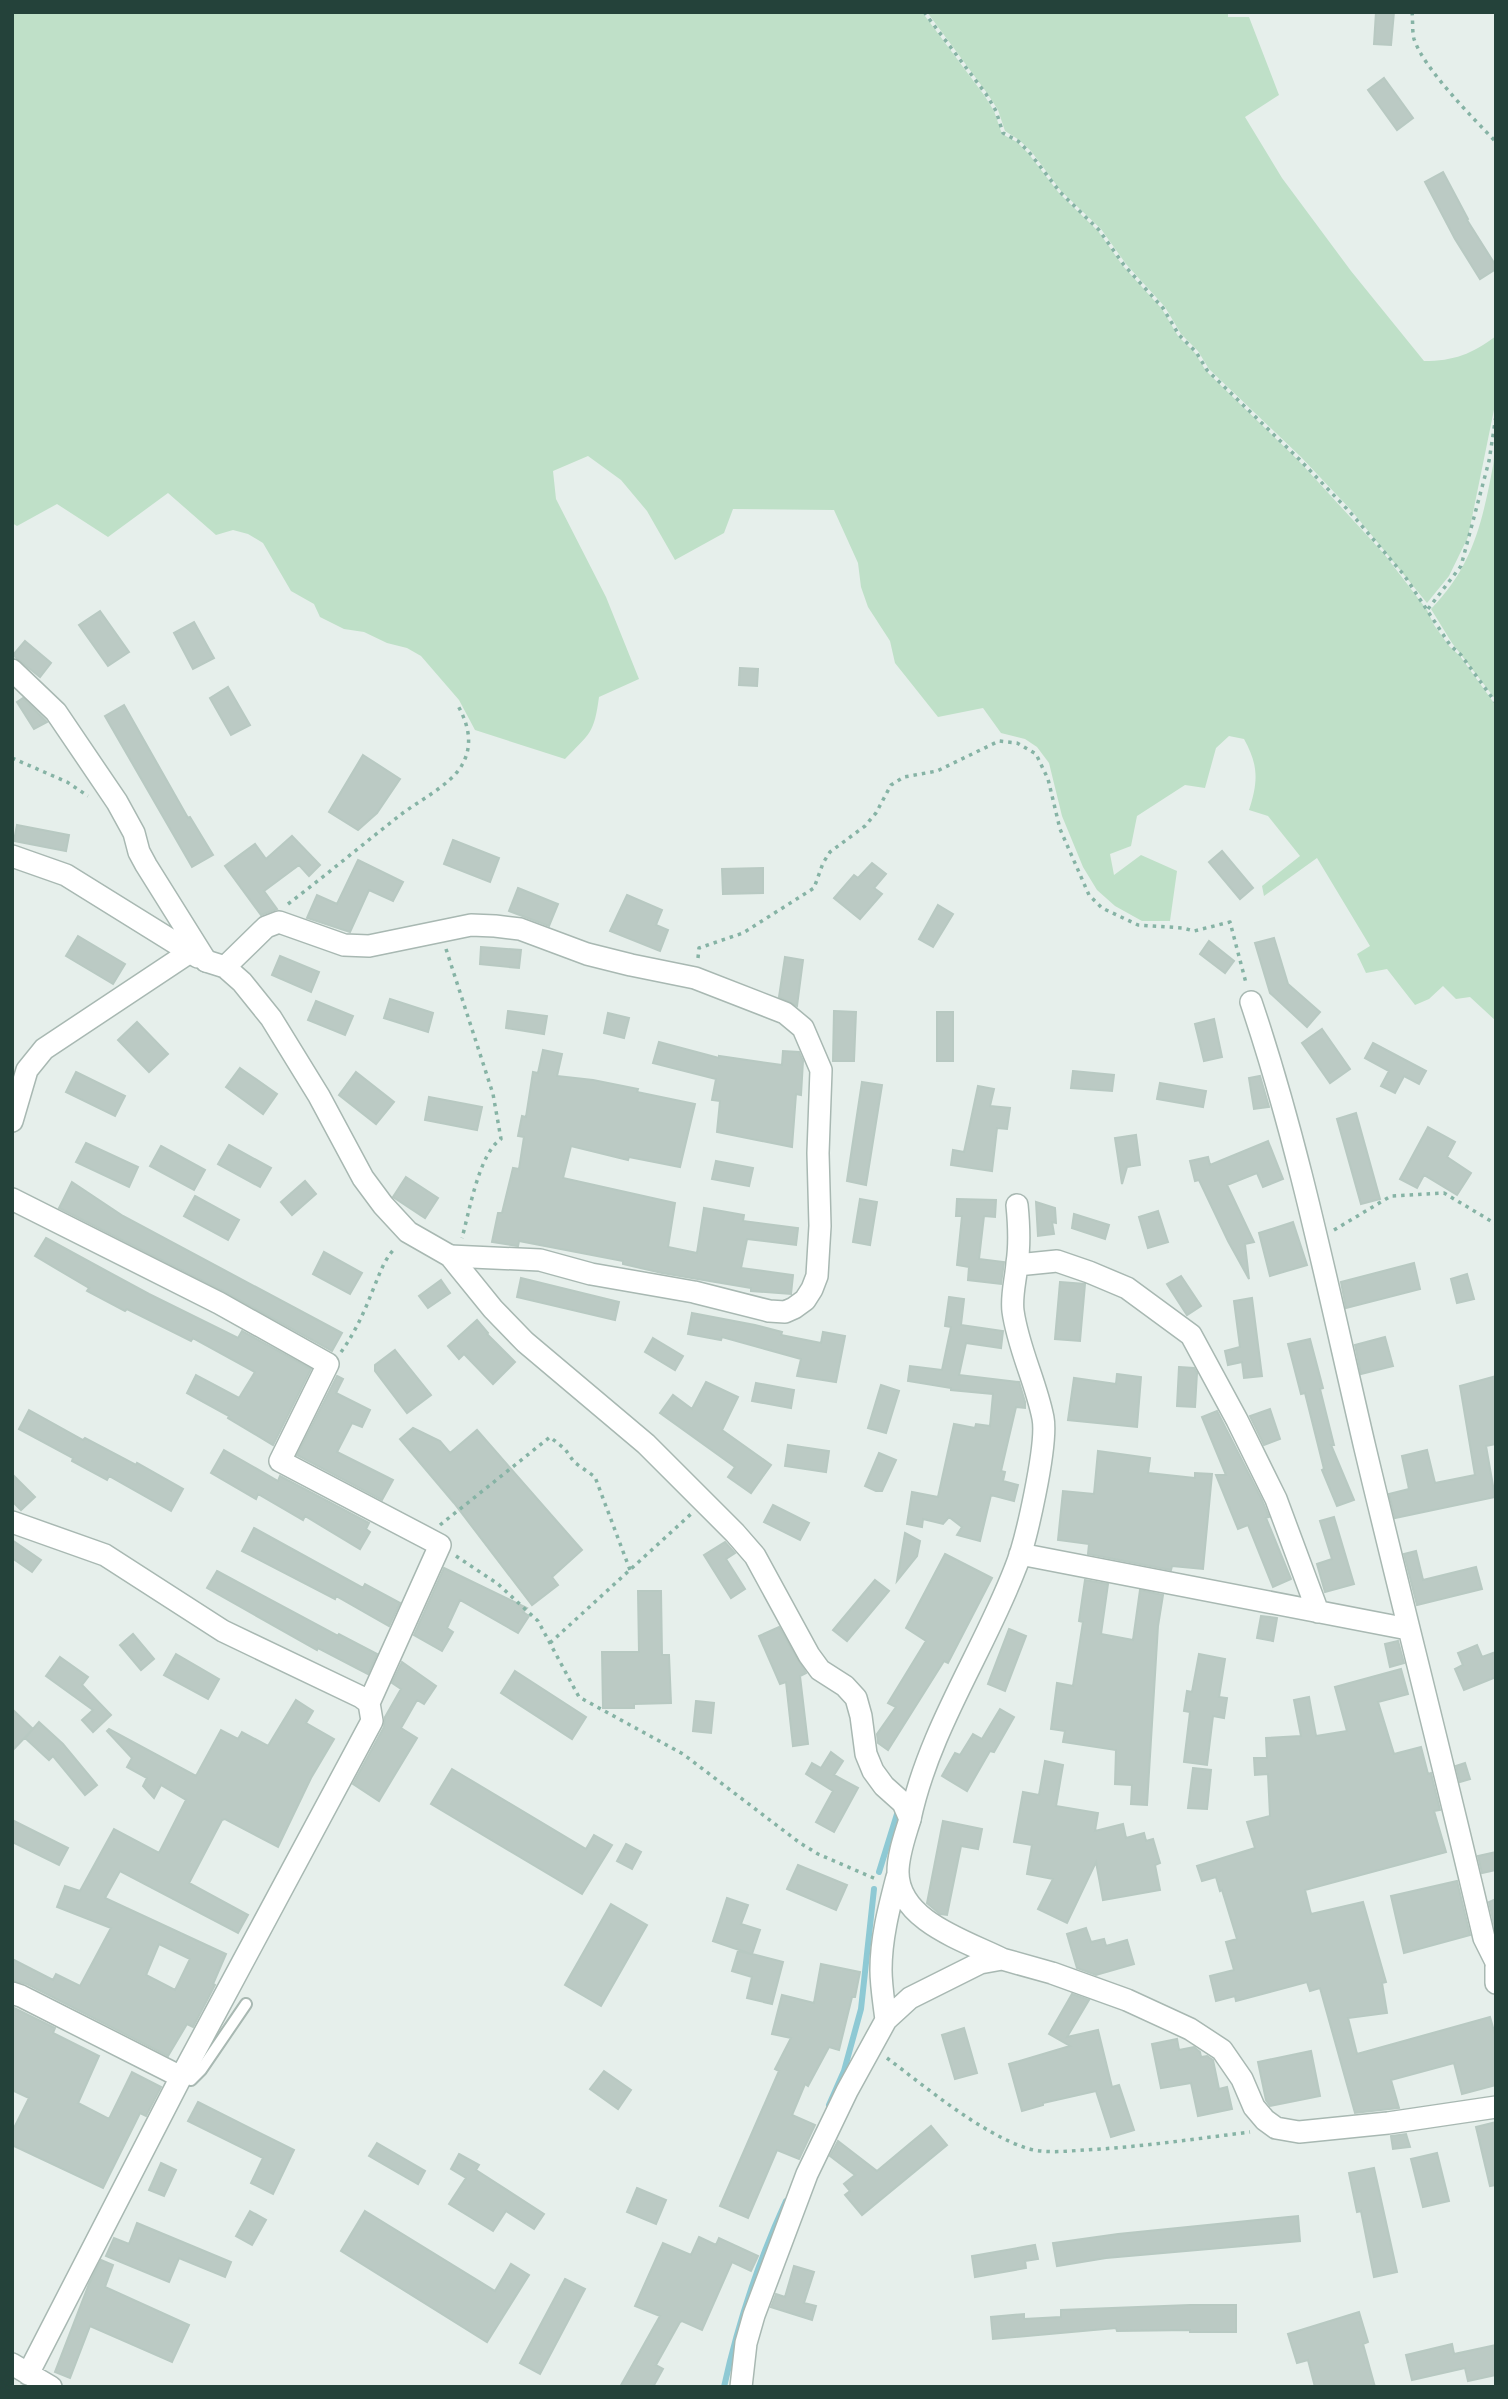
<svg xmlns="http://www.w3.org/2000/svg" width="1508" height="2399" viewBox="0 0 1508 2399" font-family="'Sofia Sans Condensed',sans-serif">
  <rect width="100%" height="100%" fill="#e6efeb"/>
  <path fill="#bfe0c8" d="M12,12H922L984,95L994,111L1002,134L1017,142L1028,153L1059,193L1098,231L1123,266L1162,309L1178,336L1195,353L1206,371L1298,460L1385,555L1427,610L1434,625L1449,646L1460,656L1494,703L1496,707V1021L1470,997L1456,999L1443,986L1429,999L1415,1005L1387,969L1366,973L1357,954L1370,946L1317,858L1264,896L1262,886L1300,856L1268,816L1249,810C1258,782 1259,766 1244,739L1229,736L1216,748L1205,788L1185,785L1137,816L1131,846L1110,854L1114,875L1141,855L1177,871L1170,921H1142L1115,906L1097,890L1083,867L1062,816L1049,763L1037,747L1025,739L1001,733L983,708L938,717L895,663L890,641L868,607L861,587L858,563L834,510L733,509L724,533L675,560L647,511L621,480L588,456L553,471L556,499L606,597L639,679L599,697C594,734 590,733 565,759L475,730L459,700L421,656L407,648L387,643L364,632L344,629L320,617L314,604L291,591L263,543L248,534L233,530L216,535L168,493L108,537L57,504L17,526L12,523Z
    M927,12H1228V17H1249L1279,95L1245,117L1282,178L1351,271L1424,361C1454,361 1472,354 1496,336V400L1468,537L1449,576L1427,603L1351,510L1301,457L1209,369L1198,351L1181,334L1165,307L1126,264L1101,229L1061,191L1031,151L1019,140L1005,131L998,110L987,93Z
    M1496,433V700L1452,643L1431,609C1473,566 1482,523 1493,466C1495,455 1493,444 1496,433Z"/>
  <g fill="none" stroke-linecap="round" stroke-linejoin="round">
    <path stroke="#8ec9d4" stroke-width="6" d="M879,1872L898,1811
      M829,2105L844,2071L861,2009L874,1889
      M724,2387C738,2323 759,2260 786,2201"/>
  </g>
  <path fill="#bbcac4" stroke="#b8c9c2" stroke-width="2" fill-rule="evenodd" d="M1376,12H1394L1391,45L1374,44Z
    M1384,78L1413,118L1397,130L1368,90Z
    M1443,172L1468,219L1467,220L1496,266V269L1480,279L1455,239L1425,182Z
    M100,611L129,652L108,666L79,625Z
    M194,622L214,658L193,669L174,633Z
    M25,641L51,663L40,677L13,655Z
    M740,668L758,669L757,686L739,685Z
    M228,687L250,725L231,735L210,698Z
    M23,698L47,722L34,729L17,702Z
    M124,705L188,818L190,817L213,855L192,867L105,716Z
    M363,755L400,779L377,813L358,830L329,812Z
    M17,825L69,835L66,851L14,841Z
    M292,836L320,865L309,876L299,865L264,891L277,909L261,915L225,866L255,844L266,859Z
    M453,840L499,858L490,882L444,864Z
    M1222,851L1253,888L1240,899L1209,862Z
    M358,860L403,882L393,901L369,890L350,932L307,918L317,895L337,904Z
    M872,863L886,874L874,888L882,894L860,919L834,898L854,875L858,878Z
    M763,868V893L723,894L722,869Z
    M518,888L558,904L549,926L509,911Z
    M627,895L662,910L656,925L668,930L660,951L610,931Z
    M938,905L953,914L933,947L919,939Z
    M78,936L125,964L113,984L66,956Z
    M1274,938L1288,984L1320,1012L1307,1027L1270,993L1255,943Z
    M1209,941L1234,961L1225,973L1200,954Z
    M481,947L521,950L519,968L480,964Z
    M280,956L319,972L311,992L272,975Z
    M785,957L803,960L797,1006L779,997Z
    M390,999L433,1013L428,1032L384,1018Z
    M316,1001L353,1016L345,1035L308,1020Z
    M508,1011L547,1016L544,1034L506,1028Z
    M834,1011L856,1012L854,1061H833Z
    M937,1012H953V1061H937Z
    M608,1013L629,1018L624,1038L604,1033Z
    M1214,1019L1222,1057L1204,1061L1195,1024Z
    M137,1022L168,1054L149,1072L118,1040Z
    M1322,1029L1350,1069L1330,1083L1302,1043Z
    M659,1042L719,1058V1056L782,1065L783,1051L799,1052L803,1061L801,1095L796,1094L792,1147L717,1132L720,1101L712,1100L716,1079L653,1063Z
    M1373,1043L1426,1071L1419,1084L1404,1076L1395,1093L1381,1086L1389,1071L1365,1058Z
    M543,1050L562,1054L557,1076L593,1080L638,1089L637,1092L695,1104L680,1167L629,1157L628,1160L571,1146L563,1178L675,1203L668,1247L697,1253L704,1208L744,1215L743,1221L798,1228L796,1245L747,1239L741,1268L793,1275L791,1294L751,1291V1288L662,1273L623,1264V1261L519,1241L518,1246L492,1242L498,1213H502L513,1168L519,1169L524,1137L518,1136L522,1116L526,1117L533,1072L538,1073Z
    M240,1068L277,1094L263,1114L226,1087Z
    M1073,1071L1114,1075L1112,1091L1071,1088Z
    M76,1072L125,1096L115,1116L66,1092Z
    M356,1072L394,1102L376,1124L339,1095Z
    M1260,1076L1269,1107L1254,1109L1249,1078Z
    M862,1082L882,1085L866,1185L847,1181Z
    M1160,1083L1206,1091L1203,1107L1157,1099Z
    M978,1086L994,1089L990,1106L1010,1108L1007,1129L997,1128L992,1171L951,1165L953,1150L964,1152Z
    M429,1097L482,1107L477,1130L425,1120Z
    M1356,1113L1380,1199L1361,1204L1337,1119Z
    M1428,1127L1455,1142L1447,1157L1471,1173L1457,1195L1424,1175L1417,1188L1400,1179Z
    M1136,1135L1140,1165L1127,1167L1122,1184L1115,1138Z
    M1268,1141L1283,1179L1263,1187L1257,1173L1227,1185L1254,1242L1245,1244L1249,1279L1228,1241L1199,1180L1195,1181L1190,1161L1208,1157L1210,1165Z
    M86,1143L138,1167L129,1187L76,1162Z
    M229,1145L271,1168L260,1187L218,1164Z
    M161,1146L205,1170L194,1190L150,1166Z
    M716,1161L753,1168L749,1186L712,1179Z
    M406,1177L438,1198L425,1218L393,1197Z
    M305,1181L316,1194L292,1215L281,1202Z
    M72,1182L123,1216L342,1333L332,1351L225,1292L59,1208Z
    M195,1196L239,1220L228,1240L184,1216Z
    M860,1199L877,1202L870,1245L853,1242Z
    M957,1199L996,1200L995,1217L984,1216L979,1259L1004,1262L1001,1284L968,1280L969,1267L957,1265L962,1216H956Z
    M1036,1202L1055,1208L1056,1223L1052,1222L1054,1234L1038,1236Z
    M1158,1211L1168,1242L1148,1248L1139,1217Z
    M1074,1214L1109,1225L1105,1239L1072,1228Z
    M1293,1222L1307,1265L1270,1276L1259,1233Z
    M46,1238L149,1294L238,1338L242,1331L311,1369L273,1445L228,1418L229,1416L187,1393L196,1375L239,1398L255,1372L193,1338L191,1341L127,1309L125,1311L87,1291L89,1288L35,1256Z
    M324,1252L362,1273L350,1294L313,1274Z
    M1414,1263L1420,1289L1346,1308L1341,1282Z
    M1467,1274L1474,1299L1457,1303L1451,1279Z
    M1181,1276L1201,1306L1187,1315L1167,1284Z
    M521,1278L619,1302L615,1320L517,1297Z
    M441,1280L450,1293L428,1308L419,1296Z
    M1060,1282L1085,1284L1080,1341L1055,1339Z
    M949,1297L964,1299L961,1325L1003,1331L1001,1348L966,1343L959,1375L1019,1382L1025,1402V1408L1016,1407L1001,1471L1005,1472L1003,1481L1018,1485L1014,1501L991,1495L980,1541L957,1535L962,1527L949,1517L943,1524L923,1519L922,1527L907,1524L912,1492L938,1497L954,1424L975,1428L976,1424L990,1426L993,1394L951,1390V1388L908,1381L910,1366L942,1370L951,1327L945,1326Z
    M1252,1298L1262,1376L1244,1378L1242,1362L1228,1365L1225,1351L1240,1347L1234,1301Z
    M692,1313L755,1325L782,1332L781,1335L821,1343L823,1332L845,1336L836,1382L797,1376L801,1359L722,1337L721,1340L688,1334Z
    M477,1320L488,1333L487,1334L515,1362L493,1384L464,1354L459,1359L448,1346Z
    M1385,1337L1393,1366L1361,1374L1355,1345Z
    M653,1338L683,1356L675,1370L645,1352Z
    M1310,1339L1323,1388L1320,1389L1334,1445H1331L1354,1500L1337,1506L1322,1470L1324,1469L1305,1393L1301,1394L1288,1344Z
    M395,1350L431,1395L407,1413L375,1371V1365Z
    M1179,1367L1194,1368L1197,1373L1195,1407L1177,1406Z
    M1117,1374L1141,1377L1137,1427L1068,1420L1074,1378L1116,1384Z
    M337,1376L343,1379L336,1393L370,1410L362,1427L352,1423L337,1452L393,1480L382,1500L297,1455Z
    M1496,1376V1444L1486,1446L1495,1497L1395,1518L1389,1494L1409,1489L1402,1456L1427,1450L1435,1483L1475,1475L1460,1386Z
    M706,1382L738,1397L722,1430L771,1465L751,1493L728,1477L735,1467L660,1413L673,1395L692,1409Z
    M756,1383L794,1390L791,1408L752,1401Z
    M881,1385L899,1391L886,1433L868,1428Z
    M1270,1409L1280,1439L1264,1445L1250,1416Z
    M29,1410L83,1440L85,1438L136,1465L137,1463L183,1489L171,1511L109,1476L107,1480L72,1461L73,1458L19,1429Z
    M1217,1411L1262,1500L1269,1517L1266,1518L1291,1579L1273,1587L1248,1525L1238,1529L1216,1475H1226L1202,1417Z
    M413,1428L440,1441L450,1453L477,1430L582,1550L552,1577L558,1585L532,1605L454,1503L400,1439Z
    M788,1445L829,1451L826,1472L785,1466Z
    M224,1450L278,1481L280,1476L369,1523L366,1529L370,1532L360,1549L305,1516L303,1520L258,1494L256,1499L211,1473Z
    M1098,1451L1150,1458L1148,1473L1195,1478V1473L1212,1474L1203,1569L1172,1566L1171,1570L1088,1554L1089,1544L1058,1540L1063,1491L1094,1494Z
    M879,1453L896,1460L882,1491H876L865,1486Z
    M12,1474L35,1497L21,1510L12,1501Z
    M773,1505L809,1523L800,1540L764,1522Z
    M1334,1517L1354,1584L1325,1592L1317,1564L1332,1559L1320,1521Z
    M254,1528L363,1588L365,1584L400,1603L389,1626L336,1596L335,1599L242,1551Z
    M905,1533L920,1541L917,1556L897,1581Z
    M12,1540L41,1560L32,1572L12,1558Z
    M725,1542L735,1553L726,1559L745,1589L731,1598L704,1555Z
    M1416,1551L1423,1580L1476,1567L1482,1589L1417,1605L1404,1554Z
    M945,1554L992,1578L948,1663L944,1661L888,1750L878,1743L877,1734L896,1707L888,1703L926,1641L906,1628Z
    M444,1568L527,1608L523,1612L529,1616L518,1633L460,1600L447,1628L453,1632L442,1651L414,1635Z
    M217,1571L338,1636L339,1634L377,1654L368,1674L318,1648L317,1650L207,1588Z
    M875,1580L889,1591L847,1641L833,1630Z
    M1085,1580L1108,1584L1101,1634L1133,1640L1140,1590L1163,1595L1158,1626L1147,1805L1131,1804L1132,1785L1115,1784L1116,1750L1063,1742L1065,1731L1051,1729L1057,1683L1073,1686L1083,1622L1079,1621Z
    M638,1591H661L662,1655H669L671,1703L634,1704V1708H603L602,1652H639Z
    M1261,1616L1277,1618L1273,1641L1257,1638Z
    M779,1627L806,1673L800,1676L808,1744L793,1746L786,1682L780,1684L759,1636Z
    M1009,1629L1026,1636L1005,1691L988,1684Z
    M133,1634L154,1659L141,1670L120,1645Z
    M1398,1641L1404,1663L1390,1667L1385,1644Z
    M1477,1645L1482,1657L1496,1652V1677L1464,1690L1455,1669L1463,1665L1458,1653Z
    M176,1654L219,1679L208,1699L164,1675Z
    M1199,1654L1225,1659L1219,1697L1227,1698L1224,1718L1213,1716L1207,1765L1184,1762L1190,1712L1184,1711L1187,1691L1192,1692Z
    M60,1657L88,1677L82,1685L111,1715L93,1732L82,1720L93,1710L46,1676Z
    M402,1662L436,1686L424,1704L417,1700L401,1728L417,1738L379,1801L353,1784L384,1727L385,1717L401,1689L392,1683Z
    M1401,1669L1408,1694L1378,1702L1394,1754L1421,1747L1428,1774L1431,1773L1440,1810L1434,1811L1446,1852L1305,1890L1311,1914L1363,1902L1386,1982L1382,1983L1387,2013L1348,2018L1357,2054L1490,2017L1496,2038V2085L1462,2094L1454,2063L1391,2080L1399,2108L1355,2113L1320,1988L1310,1991L1307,1982L1236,2001L1235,1996L1216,2001L1210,1976L1234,1970L1226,1942L1237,1939L1222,1890L1220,1891L1216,1877L1202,1881L1197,1866L1255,1848L1247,1822L1270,1816L1268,1774L1255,1775L1254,1758H1267L1266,1738L1301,1736L1294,1700L1309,1697L1316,1736L1347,1731L1335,1687Z
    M515,1671L586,1717L572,1739L501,1693Z
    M296,1700L313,1711L306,1723L334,1739L311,1778L278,1847L225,1819L222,1820L189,1883L248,1915L238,1933L120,1871L105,1898L226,1954L213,1984L215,1985L193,2027L187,2024L168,2056L27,1984L12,1980V1959L53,1980L56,1974L80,1986L111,1928L57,1907L65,1886L80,1891L114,1829L159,1853L186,1800L161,1785L154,1798L143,1786L147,1778L127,1767L132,1758L107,1731L109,1729L196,1776L221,1730L238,1739L242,1732L268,1746ZM159,1944L190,1959L175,1990L146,1975Z
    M696,1701L714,1703L711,1733L693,1731Z
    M12,1709L33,1729L12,1751Z
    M1000,1709L1014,1717L994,1752L990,1751L967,1791L942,1776L955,1753L960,1755L973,1734L982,1739Z
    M39,1722L63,1744L97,1785L85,1795L53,1756L49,1760L25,1738Z
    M831,1752L843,1761L834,1775L858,1788L834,1832L816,1822L833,1791L806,1774L812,1763L821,1768Z
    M1045,1761L1063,1765L1056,1806L1098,1813L1095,1831L1123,1824L1126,1838L1144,1833L1146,1841L1153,1839L1160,1863L1155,1865L1160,1890L1103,1900L1096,1862L1067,1923L1038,1909L1053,1879L1027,1874L1032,1845L1014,1842L1023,1792L1039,1795Z
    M1465,1763L1470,1779L1460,1782L1456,1766Z
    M1193,1768L1211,1770L1207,1809L1188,1808Z
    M452,1769L586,1849L594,1835L612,1845L582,1894L431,1804Z
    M12,1820L68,1848L59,1865L12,1842Z
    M943,1821L982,1829L978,1849L961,1846L947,1915L940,1914L927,1903Z
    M626,1844L641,1852L632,1869L617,1861Z
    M1496,1852V1870L1482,1873L1478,1856Z
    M798,1865L847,1885L836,1910L787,1889Z
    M1457,1881L1470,1935L1404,1953L1391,1896Z
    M727,1898L748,1905L741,1924L760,1930L752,1954L783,1962L772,2004L747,1998L752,1977L732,1971L738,1951L751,1954L713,1941Z
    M1496,1899V1928H1495L1489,1902Z
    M611,1904L647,1925L601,2006L565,1985Z
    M1086,1928L1091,1942L1104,1939L1106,1946L1127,1940L1134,1964L1096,1975L1077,1968L1067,1934Z
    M821,1964L860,1972L855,1997H852L839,2050L829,2047L808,2086L805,2084L792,2115L815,2125L799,2159L777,2150L748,2218L720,2206L779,2071L775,2069L791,2038L772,2034L782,1995L814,2003Z
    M1072,1994L1089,2000L1067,2037L1098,2030L1112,2087L1119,2085L1134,2130L1111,2137L1096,2091L1043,2103V2105L1022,2111L1009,2064L1070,2046L1049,2034Z
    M12,2007L55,2028L53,2033L99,2056L78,2103L109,2119L132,2072L161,2087L146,2116L140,2113L103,2188L12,2145V2132L29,2098L12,2090Z
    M964,2028L977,2073L955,2079L942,2035Z
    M1177,2039L1179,2050L1194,2047L1200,2052L1201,2057L1207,2056L1213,2060L1219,2089L1227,2087L1232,2109L1198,2116L1191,2083L1161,2088L1152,2044Z
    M1311,2051L1320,2096L1270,2106L1266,2100L1258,2062Z
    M604,2071L631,2090L618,2109L590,2089Z
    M198,2102L294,2150L273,2194L251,2183L263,2158L188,2121Z
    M1496,2122V2185L1490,2186L1476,2127Z
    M931,2126L947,2145L862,2215L845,2195L850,2191L844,2184L855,2175L830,2156L838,2141L877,2171Z
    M1406,2134L1410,2147L1393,2149L1391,2136Z
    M377,2143L425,2171L418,2184L369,2156Z
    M1437,2153L1449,2201L1423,2207L1411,2159Z
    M459,2154L479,2165L476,2170L544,2214L534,2229L506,2211L493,2231L449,2204L466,2178L451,2169Z
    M161,2163L176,2170L164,2196L149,2190Z
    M1374,2168L1397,2272L1374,2277L1361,2211L1357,2212L1349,2173Z
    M637,2188L666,2200L656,2224L627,2212Z
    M250,2211L266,2220L252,2245L236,2236Z
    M365,2211L495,2291L511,2264L529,2275L487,2342L341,2251Z
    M1298,2216L1300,2241L1106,2258L1057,2266L1053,2243L1118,2234Z
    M137,2223L231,2262L225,2277L179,2258L169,2282L106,2256L114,2238L129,2244Z
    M699,2237L716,2245L719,2238L758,2256L751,2271L732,2262L702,2330L682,2321L680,2322L656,2365L663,2369L653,2387H620L660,2316L635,2306L663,2243L691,2255Z
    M1035,2245L1038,2259L1025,2261L1026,2268L975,2277L972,2256Z
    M101,2260L113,2265L105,2287L189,2325L172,2362L90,2326L70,2378L55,2372L89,2284Z
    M794,2266L814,2272L804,2303L816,2306L812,2320L771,2307L776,2294L785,2297Z
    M565,2279L585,2289L540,2374L520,2363Z
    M1190,2305H1236V2332H1190V2330L1117,2331L1116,2328L993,2339L991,2317L1024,2314V2319L1061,2317V2310Z
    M1359,2312L1368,2342L1363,2344L1375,2387H1315L1308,2360L1297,2363L1288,2334Z
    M1452,2344L1454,2354L1496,2345V2375L1468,2381L1465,2368L1412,2380L1406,2355Z"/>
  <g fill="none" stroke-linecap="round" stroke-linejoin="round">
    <defs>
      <path id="service" d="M181,2077L191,2080L201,2070L246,2004"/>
      <path id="minor" d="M12,670L56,712L117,802L134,833L139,852L146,865L206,961
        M12,856L66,875L198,957
        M225,967L266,927L279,922L344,945L369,946L471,925L495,926L520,929L587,954L631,965L695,978L785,1013L803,1028L821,1070L818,1153L820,1226L817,1276L812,1289L805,1300L794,1308L785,1312L769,1311L694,1292L591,1274L540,1260L450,1256
        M1251,1002C1300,1147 1330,1299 1365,1448C1404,1612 1446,1774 1484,1938L1496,1962
        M12,1121L27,1070L44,1049L190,952
        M12,1199L219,1303L328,1364L280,1461L440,1545L369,1703
        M1017,1265L1057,1261L1089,1272L1127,1288L1191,1335L1237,1420L1276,1499L1318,1612
        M12,1522L105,1555L223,1631L361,1697L369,1703L372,1721L181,2077L28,2374
        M1020,1554L1408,1629
        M910,1819C929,1730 983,1652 1015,1569C1026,1543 1048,1444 1043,1418C1036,1382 1018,1348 1013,1311C1011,1295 1016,1279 1017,1263C1020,1244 1019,1225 1017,1205
        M12,1993L21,1996L181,2077
        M12,2364L51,2387"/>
      <path id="tertiary" d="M206,961L225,967L242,982L271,1018L319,1096L363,1178L383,1205L408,1232L450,1256L493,1309L525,1342L646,1444L735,1533L755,1556L809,1655L820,1670L845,1686L856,1698L861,1716L866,1754L873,1771L884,1786L903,1803L910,1819C905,1836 898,1854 898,1872C898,1921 966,1941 1002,1959
        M1496,1967V1983
        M886,2020C884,2003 881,1986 881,1970C881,1938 889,1908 897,1877
        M741,2387L746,2343L754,2315L807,2174L847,2091L886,2020L910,1998L980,1963L1002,1959L1052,1973L1127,2000L1190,2029L1222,2050L1242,2079L1254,2107L1265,2120L1276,2128L1299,2132L1388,2123L1496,2107"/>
    </defs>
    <use href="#service" stroke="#a8b8b2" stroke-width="14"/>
    <use href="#minor" stroke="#a8b8b2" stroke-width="24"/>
    <use href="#tertiary" stroke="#a8b8b2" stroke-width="24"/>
    <path stroke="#86b3a5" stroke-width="3.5" stroke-dasharray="3.5 5" stroke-linecap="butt" d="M924,12L986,94L996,111L1003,133L1018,141L1029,152L1060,192L1099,230L1124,265L1163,308L1179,335L1196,352L1207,370L1299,459L1349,511L1404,575L1450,645L1461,655L1496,703
      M1412,12C1413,21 1412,31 1414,39C1424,69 1473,118 1496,142
      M1428,609L1461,566L1489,461L1496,416
      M12,758L67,782L88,796
      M288,904C326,875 362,845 399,816C418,801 451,785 462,765C474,744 468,723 457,704
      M446,949L493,1094L501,1139C479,1153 469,1213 462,1238
      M698,958L699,948L743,933L814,888L823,863L830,852L865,826L876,813L891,785L904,777L937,771L999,741L1017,743L1036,754L1048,779L1060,829L1089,895L1102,908L1138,925L1183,928L1194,931L1230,922L1246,983
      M1334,1230L1391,1196L1444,1193L1496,1224
      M341,1352C354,1334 364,1313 372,1292C379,1276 383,1261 395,1248
      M440,1525L550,1437L565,1449L574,1462L595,1477L630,1570
      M456,1556L498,1584L538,1621L579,1697L683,1754L800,1843L818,1854L876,1879
      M550,1643L691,1514
      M887,2058C927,2088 979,2132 1026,2148C1044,2154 1067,2151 1085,2150C1140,2147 1195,2139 1250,2132"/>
    <use href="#service" stroke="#fff" stroke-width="10"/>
    <use href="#minor" stroke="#fff" stroke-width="21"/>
    <use href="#tertiary" stroke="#fff" stroke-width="21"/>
  </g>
  <rect width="1508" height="2399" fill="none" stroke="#24423a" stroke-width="28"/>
</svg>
